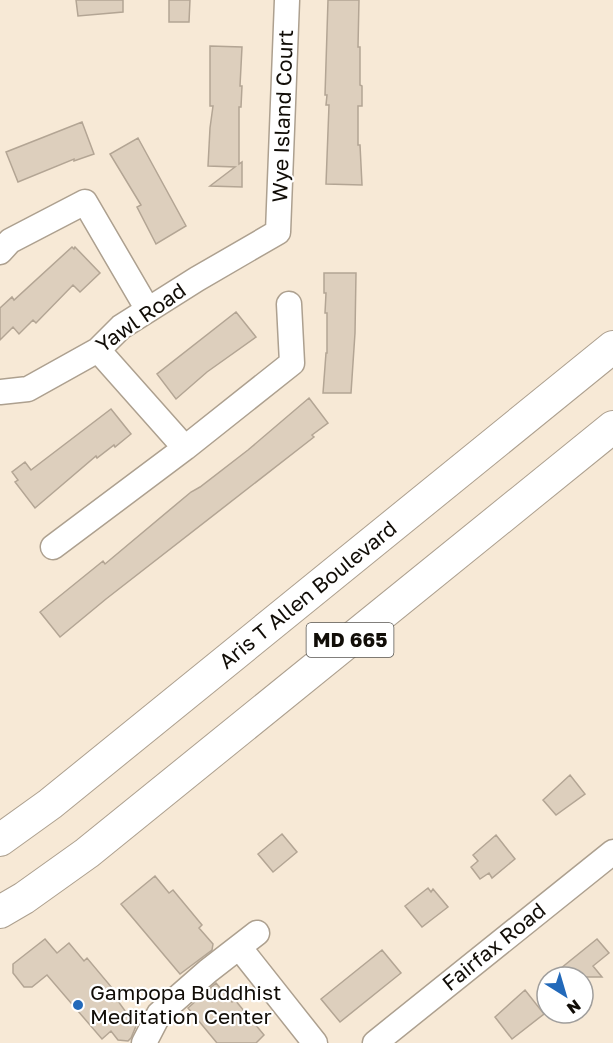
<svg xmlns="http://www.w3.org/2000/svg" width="613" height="1043" viewBox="0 0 613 1043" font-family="'Golos Text',sans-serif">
  <rect width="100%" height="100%" fill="#f7e9d6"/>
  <path fill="#ddcfbd" stroke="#b3a594" stroke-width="1.5" d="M76,0H123V12L78,16Z
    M169,0H190L189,22H169Z
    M328,0H359L358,47H360V85L362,86V106H358V145H360L362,185L326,184L329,105H326L327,95H325Z
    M210,46L242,47L240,86H242L241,107H239V164L242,162V187L210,186L235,167L208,166L210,128L213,106H210Z
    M82,122L94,154L74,161V159L18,182L6,152Z
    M138,138L186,226L156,244L137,207L141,205L110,154Z
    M72,247L74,249L75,247L100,273L80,292L73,285L36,323L33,320L19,334L13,327L0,340V308L12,297L14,300Z
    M324,273H356L355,333L351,393H323L326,353H327V313H325L326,293H324Z
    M236,312L256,337L207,372L176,399L157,374Z
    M309,398L328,423L312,435L314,437L106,599L60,637L40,612L103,561L105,564L191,492L200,487L248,450Z
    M111,409L131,434L115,447L114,445L97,458L96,456L35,508L15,482L18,480L12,472L25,462L31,470Z
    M570,775L585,794L556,815L543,800Z
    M282,834L297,852L273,872L258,854Z
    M496,835L515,859L492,878L489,873L480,879L471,867L478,861L473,855Z
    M155,876L169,893L173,890L202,925L199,928L213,944L212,950L180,974L121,904Z
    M428,888L431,892L433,889L448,907L422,927L405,906Z
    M45,939L57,953L69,943L84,961L87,958L118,995L115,997L136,1026L131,1038L128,1041L118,1040L111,1031L102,1039L47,975L32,987H24L13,973V964Z
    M597,939L609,953L593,966L602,977H550Z
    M382,950L401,973L340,1022L321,999Z
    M216,983L232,1002L235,1000L264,1035L256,1043H217L188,1008Z
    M525,990L544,1014L512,1039L495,1017Z"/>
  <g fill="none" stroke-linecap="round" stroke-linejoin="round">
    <defs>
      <path id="minor" d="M0,252L10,241L85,202L148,310
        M98,350L185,448
        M0,392L28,389L98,350L121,327L197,279L278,232L287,0
        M53,547L185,448L292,363L289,304
        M239,947L315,1043
        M144,1043L159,1014L208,971L257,933
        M375,1043L613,852"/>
      <path id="major" d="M0,840L50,804L613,347
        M0,912L24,898L87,853L613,427"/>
    </defs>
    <use href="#minor" stroke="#ada08f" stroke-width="27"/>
    <use href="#major" stroke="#ada08f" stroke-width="34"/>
    <use href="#minor" stroke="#fff" stroke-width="24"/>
    <use href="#major" stroke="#fff" stroke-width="32"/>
  </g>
  <circle fill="#2269ba" stroke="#fff" stroke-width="2" cx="78" cy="1005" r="6"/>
  <g text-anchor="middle" stroke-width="4.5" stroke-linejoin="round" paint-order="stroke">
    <rect fill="#fff" stroke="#585651" stroke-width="1.5" x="306.5" y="623" width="87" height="34" rx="4.5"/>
    <g font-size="20" font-weight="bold" fill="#110d07">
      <text x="350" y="647">MD 665</text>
    </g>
    <g font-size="21" fill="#110d07" stroke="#fff">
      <text transform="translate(283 116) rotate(-88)" y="7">Wye Island Court</text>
      <text transform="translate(141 318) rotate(-35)" y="7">Yawl Road</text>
      <text transform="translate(308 595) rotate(-39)" y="7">Aris T Allen Boulevard</text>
      <text transform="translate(494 947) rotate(-39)" y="7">Fairfax Road</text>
    </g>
    <g font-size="21" fill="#110d07" stroke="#fff" text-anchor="start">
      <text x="90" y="1000">Gampopa Buddhist<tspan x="90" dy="24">Meditation Center</tspan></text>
    </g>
  </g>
  <g transform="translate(565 995) rotate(143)"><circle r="28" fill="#ffffff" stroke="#a09e9c" stroke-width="1.5"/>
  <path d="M0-4.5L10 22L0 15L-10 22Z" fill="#2269ba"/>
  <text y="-9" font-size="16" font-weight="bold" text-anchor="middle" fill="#110d07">N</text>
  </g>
</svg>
